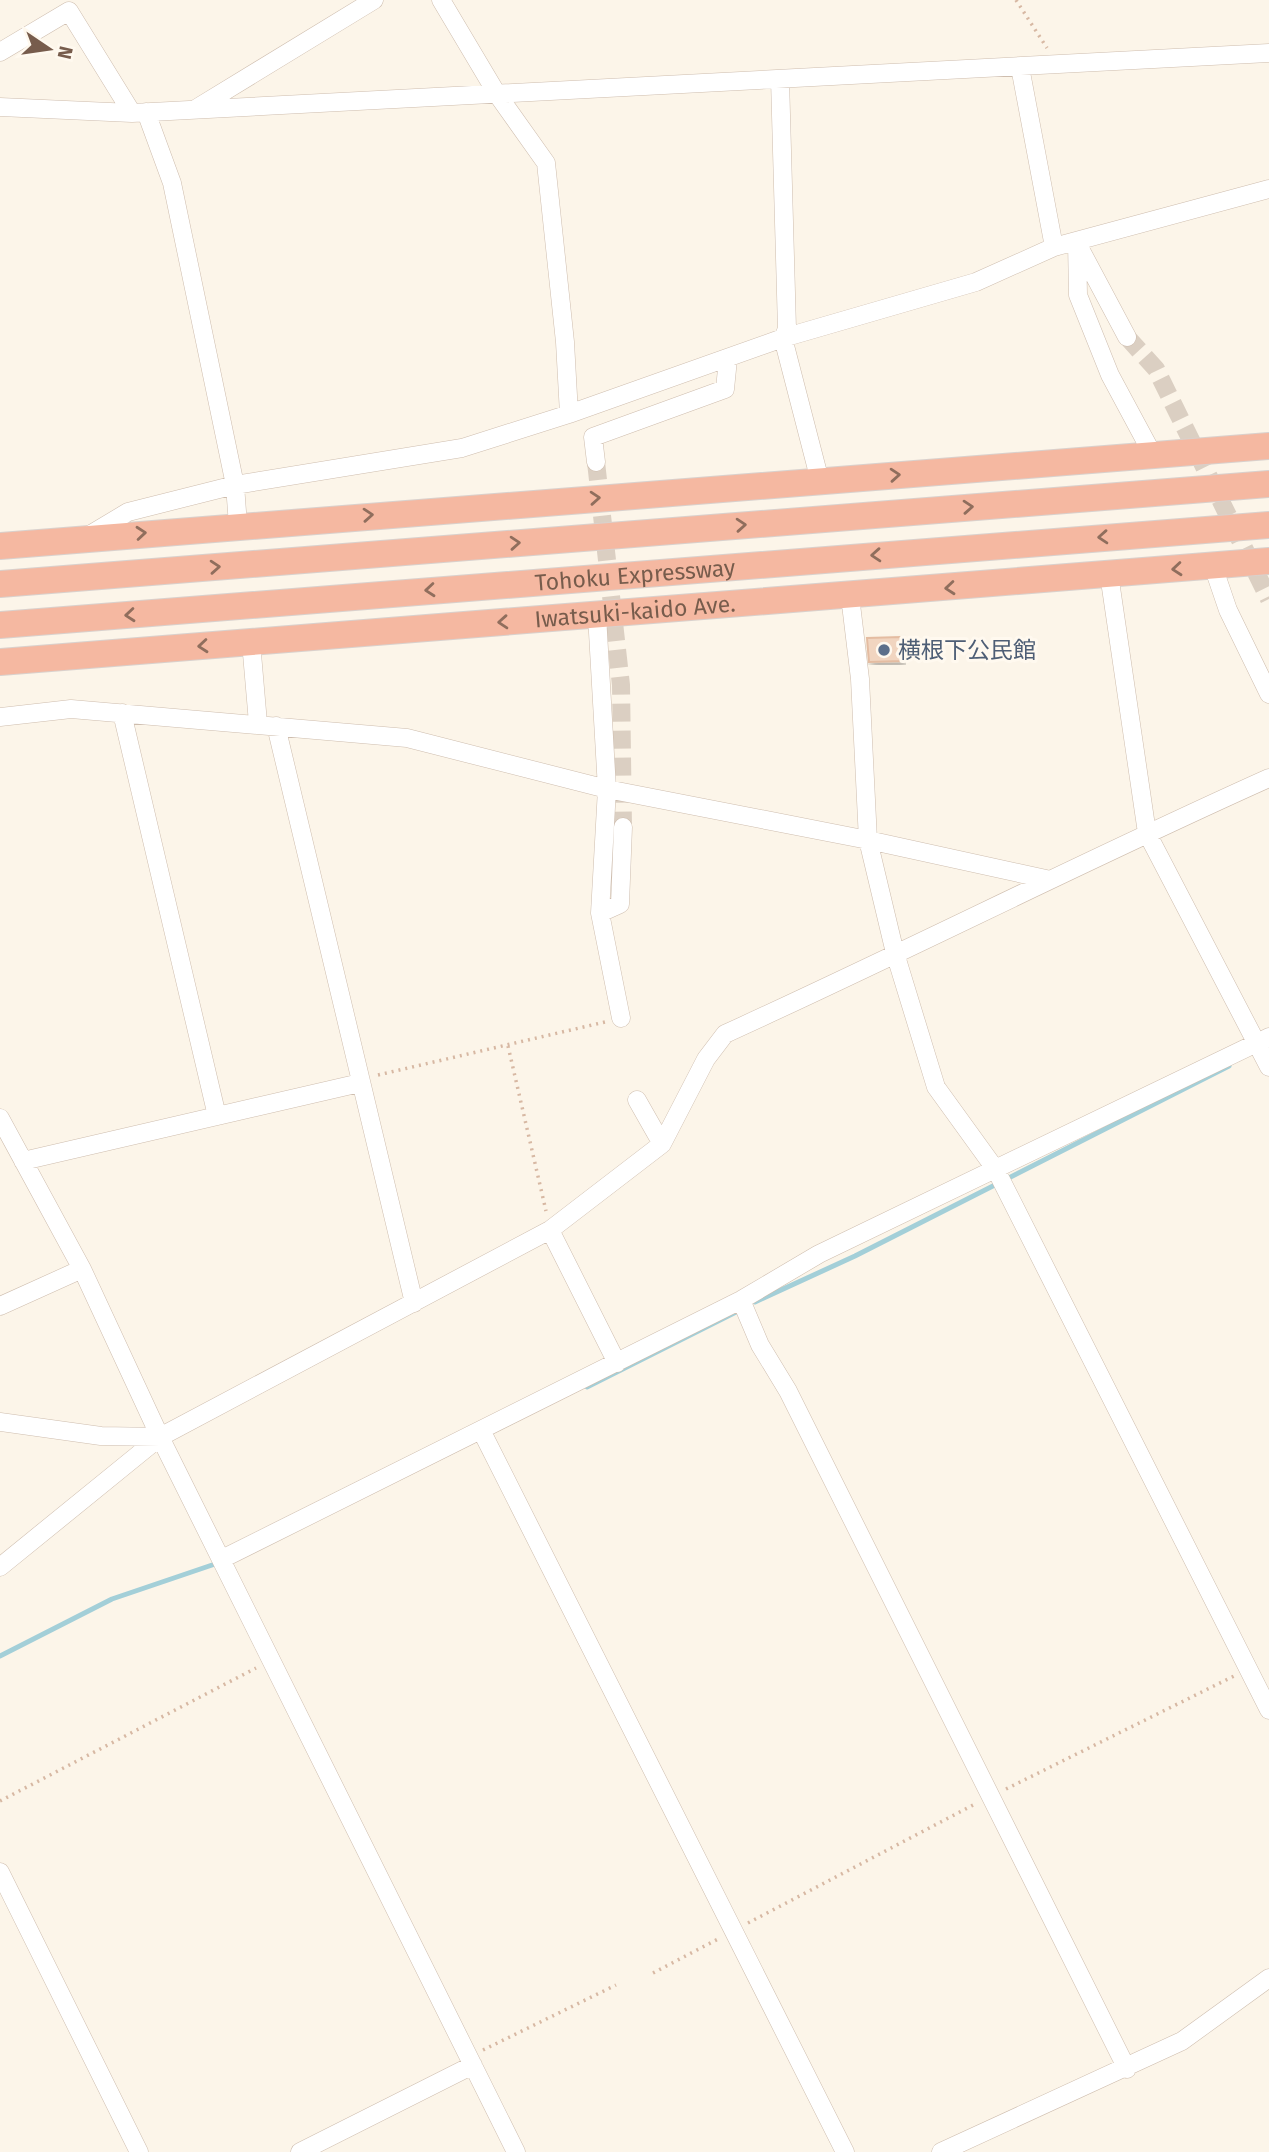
<svg xmlns="http://www.w3.org/2000/svg" width="1269" height="2152" viewBox="0 0 1269 2152" font-family="'Fira Sans','Noto Sans JP',sans-serif">
  <defs>
    <filter id="shadow"><feDropShadow dx="3.5" dy="6" stdDeviation="3.5" flood-color="#0004"/></filter>
  </defs>
  <rect width="100%" height="100%" fill="#fcf5e9"/>
  <g fill="none" stroke-linecap="round" stroke-linejoin="round">
    <path stroke="#a3cfd8" stroke-width="5" d="M755,1302L855,1256L1229,1066
      M587,1387L738,1311
      M0,1656L112,1599L218,1563"/>
  </g>
  <path fill="#f1d5c0" stroke="#e4bca1" stroke-width="2" filter="url(#shadow)" d="M901,637L902,661L869,662L867,638Z"/>
  <g fill="none" stroke-linecap="round" stroke-linejoin="round">
    <path stroke="#dbcfc2" stroke-width="18" stroke-dasharray="18 9" stroke-linecap="butt" d="M1127,337L1156,369L1269,599
      M596,462L621,685L623,827"/>
    <defs>
      <path id="minor" d="M441,0L497,94L546,163L565,342L569,414
        M0,52L69,11L132,113
        M1020,67L1054,247
        M780,79L787,329L783,338L820,481
        M0,107L132,113L1269,53
        M197,108L374,0
        M146,112L172,183L235,485L238,525
        M1077,242L1078,295L1110,375L1153,455
        M1078,245L1127,337
        M596,462L593,437L725,389L728,359
        M88,536L128,512L235,485L462,448L569,414L783,338L976,282L1054,247L1269,189
        M1213,566L1228,610L1269,694
        M1109,574L1147,833L1269,1067
        M850,596L860,679L868,840L895,953L936,1087L996,1170L1269,1710
        M597,615L607,789L600,913L621,1018
        M251,642L258,723
        M122,713L217,1116
        M0,717L71,709L407,738L607,789L868,840L1046,879
        M276,726L414,1303
        M600,913L620,904L623,827
        M637,1100L662,1144
        M0,1118L82,1269L160,1437L516,2152
        M23,1161L360,1083
        M550,1230L617,1363
        M741,1300L760,1345L788,1391L1127,2069
        M0,1306L82,1269
        M0,1422L101,1436L160,1437
        M481,1430L845,2152
        M222,1559L741,1300L819,1254L1269,1037
        M0,1567L160,1437L550,1230L662,1144L706,1059L725,1034C907,951 1086,860 1269,778
        M0,1872L139,2152
        M300,2152L473,2065
        M941,2152L1182,2041L1269,1978"/>
      <g id="highway">
        <path d="M0,546L1269,446"/>
        <path d="M0,584L1269,484"/>
        <path id="s1" d="M0,625L1269,525"/>
        <path id="s2" d="M0,662L1269,561"/>
      </g>
    </defs>
    <use href="#minor" stroke="#cebdae" stroke-width="19"/>
    <use href="#highway" stroke="#d9d1cd" stroke-width="28"/>
    <path stroke="#d7b8a3" stroke-width="3.5" stroke-dasharray="2 5" stroke-linecap="butt" d="M1016,0L1047,48
      M508,1046L546,1211
      M378,1075L605,1022
      M1006,1789L1234,1676
      M0,1801L256,1668
      M748,1923L977,1803
      M653,1973L720,1938
      M483,2050L616,1985"/>
    <use href="#minor" stroke="#fff" stroke-width="18"/>
    <use href="#highway" stroke="#f5b8a1" stroke-width="26"/>
  </g>
  <defs><path id="oneway-chevron" d="M-2-3.5L2.5 0L-2 3.5" fill="none" stroke-width="1.6" stroke-linecap="round" stroke-linejoin="round" transform="scale(1.75)"/></defs>
  <g stroke="#906e5d">
    <use href="#oneway-chevron" transform="translate(895 475) rotate(-4)"/>
    <use href="#oneway-chevron" transform="translate(595 498) rotate(-4)"/>
    <use href="#oneway-chevron" transform="translate(968 507) rotate(-4)"/>
    <use href="#oneway-chevron" transform="translate(368 515) rotate(-4)"/>
    <use href="#oneway-chevron" transform="translate(741 525) rotate(-4)"/>
    <use href="#oneway-chevron" transform="translate(141 533) rotate(-5)"/>
    <use href="#oneway-chevron" transform="translate(1103 537) rotate(176)"/>
    <use href="#oneway-chevron" transform="translate(515 543) rotate(-4)"/>
    <use href="#oneway-chevron" transform="translate(876 555) rotate(176)"/>
    <use href="#oneway-chevron" transform="translate(215 567) rotate(-4)"/>
    <use href="#oneway-chevron" transform="translate(1177 569) rotate(175)"/>
    <use href="#oneway-chevron" transform="translate(950 588) rotate(175)"/>
    <use href="#oneway-chevron" transform="translate(430 590) rotate(175)"/>
    <use href="#oneway-chevron" transform="translate(130 615) rotate(175)"/>
    <use href="#oneway-chevron" transform="translate(503 622) rotate(176)"/>
    <use href="#oneway-chevron" transform="translate(203 646) rotate(175)"/>
  </g>
  <circle fill="#5c6f8a" stroke="#fff9ef" stroke-width="2.5" cx="884" cy="650" r="7"/>
  <g text-anchor="middle" stroke-width="6" stroke-linejoin="round" paint-order="stroke">
    <g font-size="23" fill="#775c4c" stroke="#fff9ef">
      <text dy="8" stroke="none"><textPath href="#s1" startOffset="637">Tohoku Expressway</textPath></text>
      <text dy="8" stroke="none"><textPath href="#s2" startOffset="637">Iwatsuki-kaido Ave.</textPath></text>
    </g>
    <g font-size="23" fill="#4e5e75" stroke="#fff9ef" text-anchor="start">
      <text x="898" y="658">横根下公民館</text>
    </g>
  </g>
  <g transform="translate(49 49) rotate(103)" stroke="#fff9ef" stroke-width="5" paint-order="stroke">
  <path d="M0-5L12 26L0 18L-12 26Z" fill="#775c4c"/>
  <text y="-10" font-size="19" font-weight="bold" text-anchor="middle" fill="#775c4c">N</text>
  </g>
</svg>
